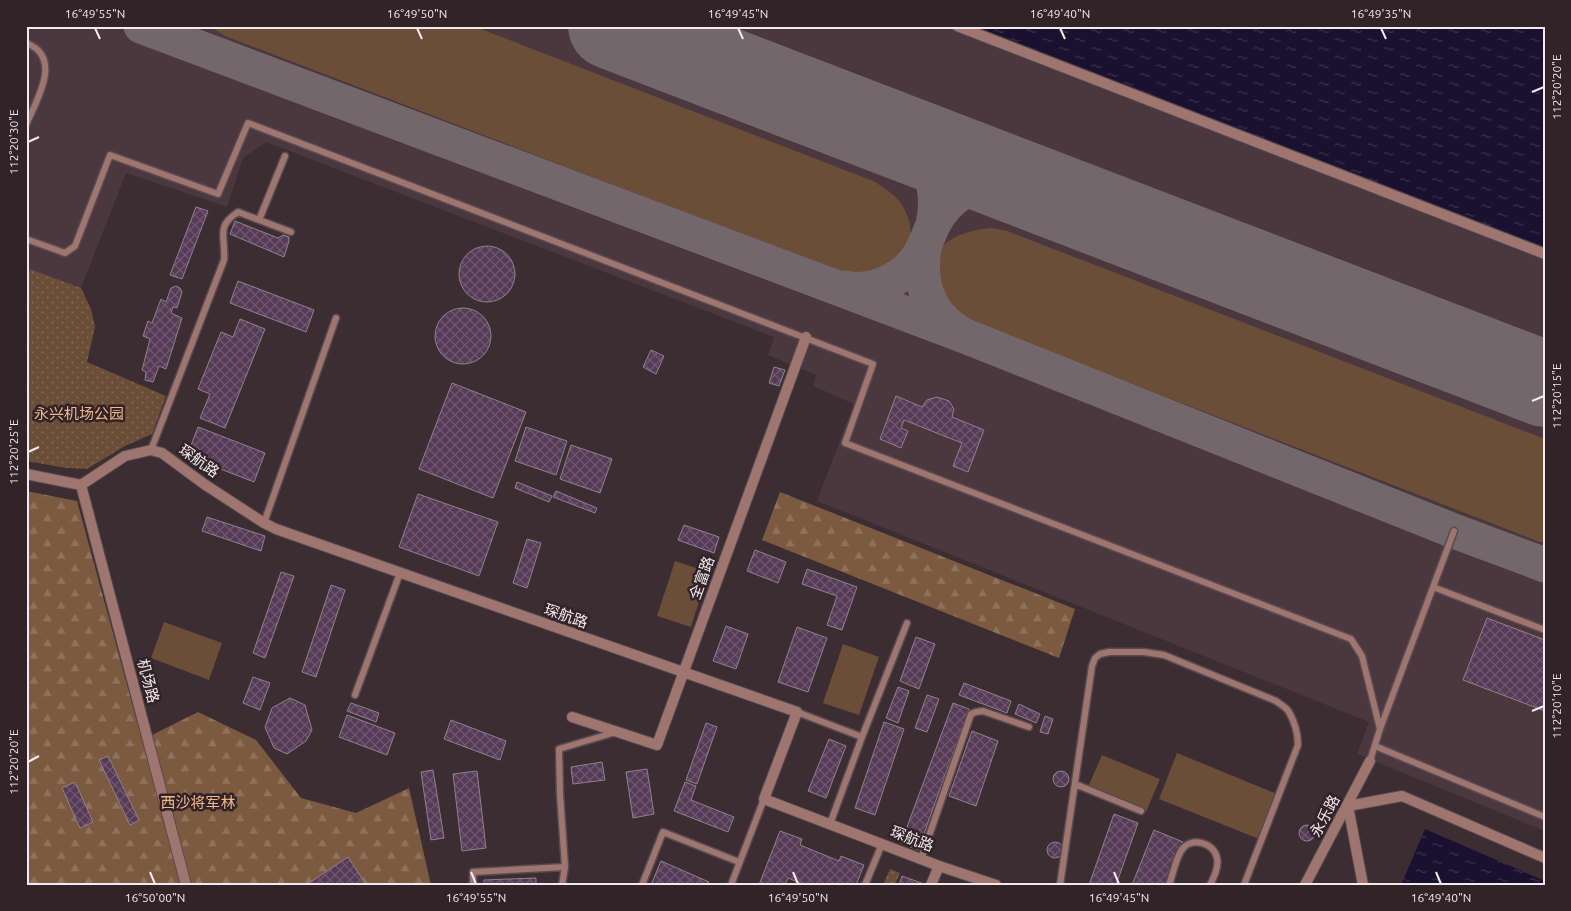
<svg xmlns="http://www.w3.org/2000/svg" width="1571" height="911" viewBox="0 0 1571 911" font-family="Ubuntu,'Noto Sans SC',sans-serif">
  <defs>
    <pattern id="forest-firs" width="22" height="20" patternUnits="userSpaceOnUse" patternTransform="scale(1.25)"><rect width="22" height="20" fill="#7c5a40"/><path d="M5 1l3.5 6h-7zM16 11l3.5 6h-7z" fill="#8f725c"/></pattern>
    <pattern id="park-dots" width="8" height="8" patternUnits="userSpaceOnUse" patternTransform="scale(1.25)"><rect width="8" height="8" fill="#6b4e38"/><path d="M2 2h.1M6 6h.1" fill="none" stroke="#816855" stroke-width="1.8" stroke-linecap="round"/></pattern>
    <pattern id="water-ripples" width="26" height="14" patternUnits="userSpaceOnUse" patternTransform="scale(1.25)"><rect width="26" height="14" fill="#1a102f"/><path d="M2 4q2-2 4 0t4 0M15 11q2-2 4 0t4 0" fill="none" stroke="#3c334d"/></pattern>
    <pattern id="building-cross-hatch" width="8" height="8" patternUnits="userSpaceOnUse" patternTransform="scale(1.25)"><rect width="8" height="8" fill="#563a56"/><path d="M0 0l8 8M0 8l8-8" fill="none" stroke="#6f576f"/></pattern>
  </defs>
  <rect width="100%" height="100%" fill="#3b2d32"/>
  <path fill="#4b383f" d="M26,26H975L1545,247V831L1357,754L1369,722L817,501L854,404L813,386L816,375L768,355L774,337L266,142L243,158L227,207L126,173L81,288L30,269L26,280Z"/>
  <path fill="#6b4e38" d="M209,26H473L873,181C883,187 893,193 900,202C927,241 899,274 856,275C851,275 846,273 841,272L225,36Z
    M993,228L1007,231L1545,439V542H1540L970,321C965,317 959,314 954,310C945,301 940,291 937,280C926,242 963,230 993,228Z
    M675,561L708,572L691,627L657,616Z
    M164,622L222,643L209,680L151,658Z
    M843,644L879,657L859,715L823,703Z
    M1177,753L1277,794L1259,839L1159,799Z
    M1102,755L1160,779L1146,812L1088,787Z"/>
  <path fill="url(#forest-firs)" d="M26,491L77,501L142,740L198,712L256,740L301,798L356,813L409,788L431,885H26Z
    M780,492L1075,609L1059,658L762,540Z"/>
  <path fill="url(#park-dots)" d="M30,269L81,288L91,309L95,327L87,362L166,396L152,434L125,446L87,469L66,468L26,461V280Z
    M890,869L900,873L895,885H883Z"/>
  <path fill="url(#water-ripples)" d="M975,26H1545V247Z
    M1425,829L1545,881V885H1401Z"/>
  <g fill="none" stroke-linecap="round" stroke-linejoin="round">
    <path stroke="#74676c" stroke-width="35" d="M141,26L965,336L1454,531L1545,565
      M899,137C930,159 941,187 933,225
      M925,243C918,277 925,312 957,331
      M844,288C873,294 905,279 920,254C926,244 929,233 934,223C952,190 982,178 1017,182"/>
    <path stroke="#74676c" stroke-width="86" d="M611,26L1545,384"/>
  </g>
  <path fill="url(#building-cross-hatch)" stroke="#8e828d" d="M196,207L208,211L182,279L170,275Z
    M235,221L278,238L283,235L289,237V241L284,257L230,234Z
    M459 274a28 28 0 1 1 56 0a28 28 0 1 1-56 0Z
    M238,281L314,310L306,332L230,303Z
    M176,286L180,288L182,292L177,308L173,307L171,313L182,318L166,369L159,366L153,382L145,380L146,372L142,370L150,339L143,336L148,321L152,323L161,299L166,302L171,288Z
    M435 336a28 28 0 1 1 56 0a28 28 0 1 1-56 0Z
    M240,319L265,329L225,428L200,418L210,394L198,389L221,332L233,337Z
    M651,350L664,356L656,374L643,367Z
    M774,367L785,370L779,386L769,383Z
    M452,383L526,412L493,498L419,469Z
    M896,396L922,407L927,400L937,397L949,401L954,409L952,417L984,430L968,472L953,466L962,443L904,420L901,428L908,431L901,448L880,439Z
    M198,427L265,453L254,482L187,456Z
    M526,427L567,441L556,475L515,461Z
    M571,445L612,459L600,493L560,479Z
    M517,482L552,496L549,502L515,488Z
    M556,491L597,508L595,513L553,497Z
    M418,494L498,522L479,576L399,547Z
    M207,517L265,536L261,551L202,531Z
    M684,525L719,537L714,553L678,540Z
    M527,539L541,543L527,588L513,583Z
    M755,550L786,562L778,583L747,571Z
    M807,569L857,587L842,630L827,625L837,596L802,584Z
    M281,572L294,576L265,658L253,653Z
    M331,585L345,590L316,677L302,672Z
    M1487,618L1545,640V711L1463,680Z
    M726,626L748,634L736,669L713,661Z
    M797,627L827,638L808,692L778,682Z
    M916,637L935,644L919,689L900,681Z
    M253,677L270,683L260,710L243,703Z
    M964,683L1011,701L1007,713L959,695Z
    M898,687L909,691L898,723L886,718Z
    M927,695L939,699L927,732L915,728Z
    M290,698L305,705L312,730L306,741L287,754L274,748L265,727L272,708Z
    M351,703L379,713L376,722L347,711Z
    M953,703L969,709L918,850L901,843Z
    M1019,704L1040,714L1036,723L1015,714Z
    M347,715L395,733L387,755L339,737Z
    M1045,716L1053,719L1048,734L1040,732Z
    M451,720L506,741L500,760L444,739Z
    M884,722L904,729L875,815L855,808Z
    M706,723L717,727L697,784L686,780Z
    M972,731L998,741L976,806L949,796Z
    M829,739L846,746L826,798L808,791Z
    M108,756L139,820L130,825L99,760Z
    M602,762L605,780L573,784L571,767Z
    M647,769L654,814L633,818L626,772Z
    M433,770L444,838L431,840L421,772Z
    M1053 779a8 8 0 1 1 16 0a8 8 0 1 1-16 0Z
    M477,771L486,848L462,851L453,774Z
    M75,782L93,822L80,828L62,788Z
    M685,782L696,786L691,800L734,817L728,832L674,811Z
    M1114,814L1138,823L1116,885H1089Z
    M1299 833a8 8 0 1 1 16 0a8 8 0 1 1-16 0Z
    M1154,830L1183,842L1166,885H1132Z
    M780,831L802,839L800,845L839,861L841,856L864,865L856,885H805L788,878L785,885H759Z
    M1047 850a8 8 0 1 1 16 0a8 8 0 1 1-16 0Z
    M348,857L366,885H306Z
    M661,861L709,882L707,885H651Z
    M902,876L927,885H899Z
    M536,878V885H484V880Z"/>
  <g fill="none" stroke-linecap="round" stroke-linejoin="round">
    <defs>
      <path id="service" d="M26,43C64,57 36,101 26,125
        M259,220L285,156
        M26,239L65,253L75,246L110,155L218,194L248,123L873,364L845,443L1351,639L1362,656L1380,729
        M151,450L224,260C226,237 215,227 238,212L291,232
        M264,523L336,318
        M1433,587L1545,630
        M355,695L400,573
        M797,712L862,737L830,824
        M862,737L907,623
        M1375,746L1545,817
        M1370,761L1380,729L1454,531
        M1075,784L1141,811
        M921,859L971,714L976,712L983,711L1029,727
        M473,885V872L565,867
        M562,885L565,867L560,794L559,749L616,732
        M642,885L663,832L739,862
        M731,885L764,799
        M865,885L882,844
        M1060,885L1092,666L1095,658L1100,654L1109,652H1144L1164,655L1276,701C1280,704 1286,707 1289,712C1294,721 1298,734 1298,745L1244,885
        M1169,885C1173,874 1175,861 1181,851C1190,836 1214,842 1217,858C1219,867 1214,877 1210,885"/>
      <path id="minor" d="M957,26L1545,254
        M81,485L125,456L151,450L162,453L204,484L264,523L276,529L797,712L764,799L939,866L996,885
        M572,717L657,745L806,337
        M931,885L939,866
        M1305,885L1370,761
        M1363,885L1348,806L1402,796L1545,858"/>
      <path id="tertiary" d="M26,474L81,485L186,885"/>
    </defs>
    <use href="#service" stroke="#584b50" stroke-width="9"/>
    <use href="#minor" stroke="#584b50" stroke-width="12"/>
    <use href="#tertiary" stroke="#584b50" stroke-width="12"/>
    <use href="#service" stroke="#9f7570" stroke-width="6"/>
    <use href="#minor" stroke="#9f7570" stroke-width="10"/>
    <use href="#tertiary" stroke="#9f7570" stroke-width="10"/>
  </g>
  <path fill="none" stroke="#f3eaed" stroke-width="2" d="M95,28L100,39M417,28L422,39M738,28L743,39M1060,28L1065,39M1381,28L1386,39M1532,92L1544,87M28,142L39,137M1532,401L1544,396M28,452L39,447M1532,711L1544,706M28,762L39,756M150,872L155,884M471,872L476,884M793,872L798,884M1114,872L1119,884M1436,872L1441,884"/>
  <g text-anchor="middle" stroke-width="5" stroke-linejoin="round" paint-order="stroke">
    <g font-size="15" fill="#f2b78b" stroke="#312328">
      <text x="79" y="419">永兴机场公园</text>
      <text x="198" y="808">西沙将军林</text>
    </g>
    <g font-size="15" fill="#f3eaed" stroke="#312328">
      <text transform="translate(199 461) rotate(35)" y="5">琛航路</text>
      <text transform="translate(702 578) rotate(-70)" y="5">全富路</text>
      <text transform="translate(566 616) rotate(19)" y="5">琛航路</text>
      <text transform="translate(148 681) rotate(75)" y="5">机场路</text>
      <text transform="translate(1325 816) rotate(-62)" y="5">永乐路</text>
      <text transform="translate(912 839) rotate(21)" y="5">琛航路</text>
    </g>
  </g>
  <rect width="1571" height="911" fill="none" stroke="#312328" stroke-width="55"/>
  <rect x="28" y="28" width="1516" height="856" fill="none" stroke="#f3eaed" stroke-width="2"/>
  <g font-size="12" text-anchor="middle" fill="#f3eaed">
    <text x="95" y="18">16°49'55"N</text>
    <text x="417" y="18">16°49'50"N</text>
    <text x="738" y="18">16°49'45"N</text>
    <text x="1060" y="18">16°49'40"N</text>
    <text x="1381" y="18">16°49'35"N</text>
    <text transform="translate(1557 87) rotate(-90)" y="4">112°20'20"E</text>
    <text transform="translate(14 142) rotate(-90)" y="4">112°20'30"E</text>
    <text transform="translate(1557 396) rotate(-90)" y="4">112°20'15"E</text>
    <text transform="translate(14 452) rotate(-90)" y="4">112°20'25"E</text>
    <text transform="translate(1557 706) rotate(-90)" y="4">112°20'10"E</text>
    <text transform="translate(14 762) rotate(-90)" y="4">112°20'20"E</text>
    <text x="155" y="902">16°50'00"N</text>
    <text x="476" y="902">16°49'55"N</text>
    <text x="798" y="902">16°49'50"N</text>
    <text x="1119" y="902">16°49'45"N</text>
    <text x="1441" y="902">16°49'40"N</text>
  </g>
</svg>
